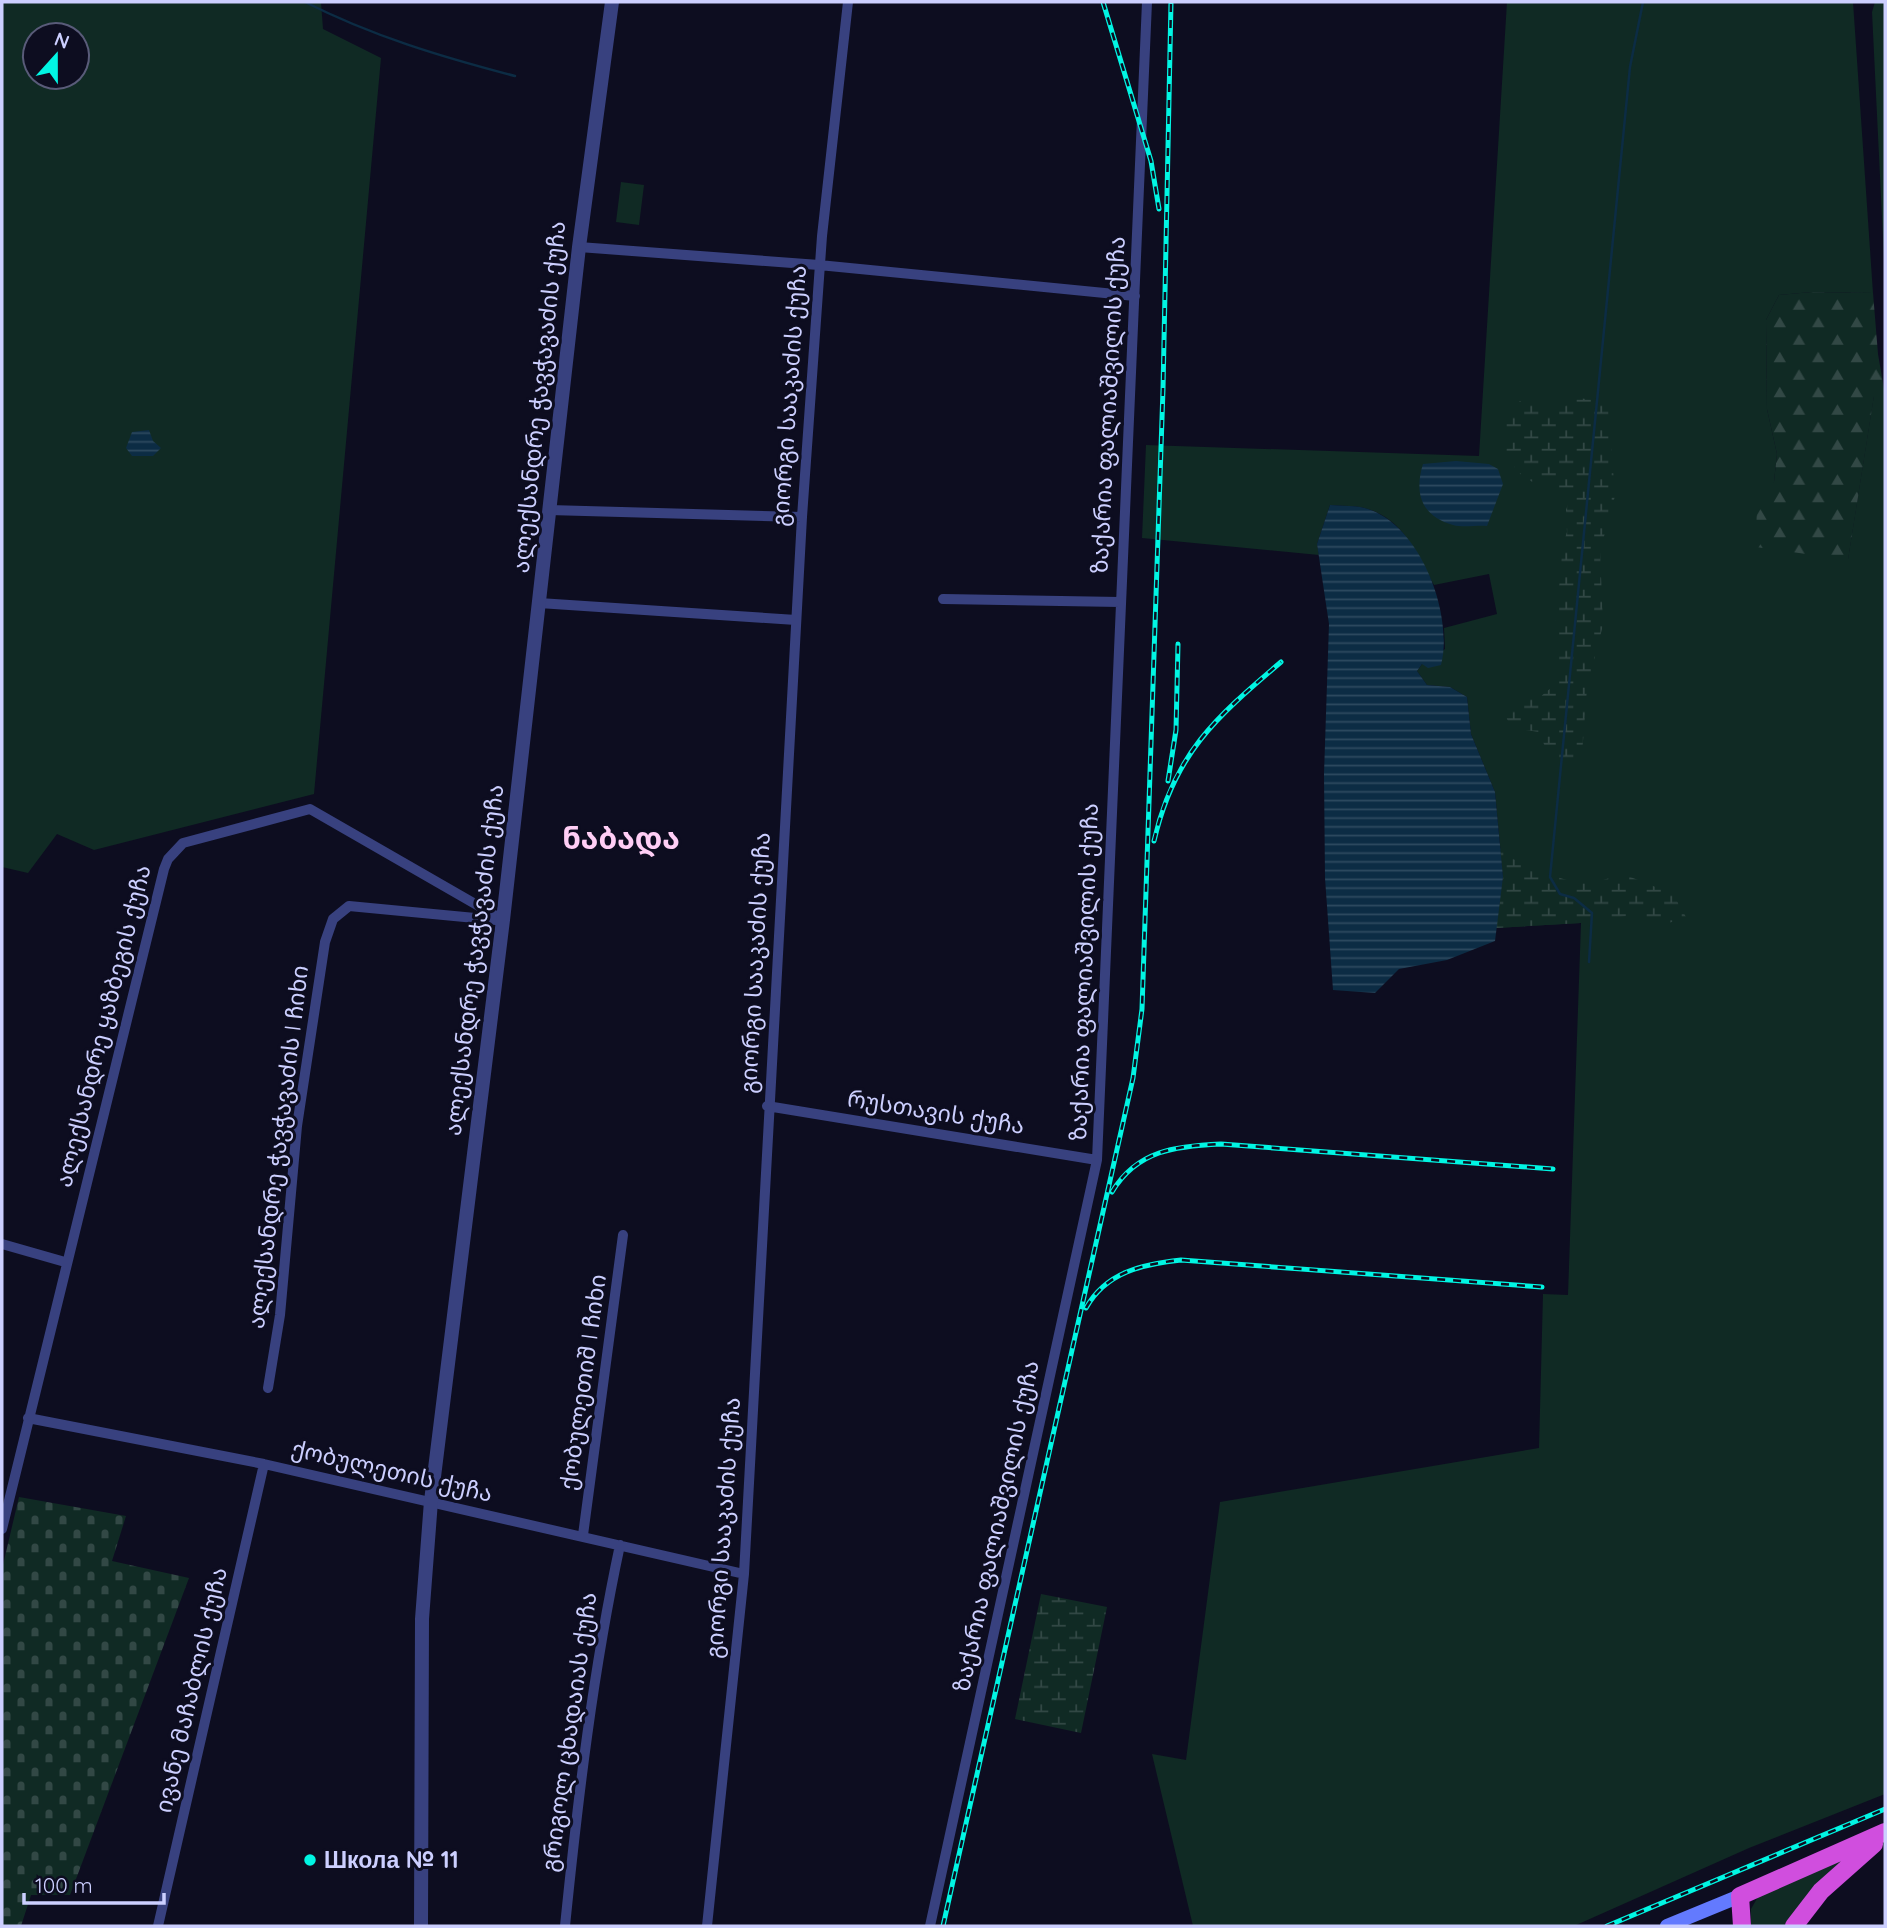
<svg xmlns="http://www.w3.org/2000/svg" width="1887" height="1928" viewBox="0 0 1887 1928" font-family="Quicksand,'Noto Sans Georgian',sans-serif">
  <defs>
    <pattern id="forest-firs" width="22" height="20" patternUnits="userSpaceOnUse" patternTransform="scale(1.75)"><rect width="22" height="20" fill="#102a24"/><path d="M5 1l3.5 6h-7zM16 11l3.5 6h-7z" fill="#324845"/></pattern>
    <pattern id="wetland-marsh" width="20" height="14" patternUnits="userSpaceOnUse" patternTransform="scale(1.75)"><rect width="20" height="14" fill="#102a24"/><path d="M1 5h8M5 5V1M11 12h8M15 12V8" fill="none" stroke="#324845"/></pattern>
    <pattern id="cemetery-stones" width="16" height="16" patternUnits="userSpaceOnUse" patternTransform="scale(1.75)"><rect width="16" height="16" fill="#102a24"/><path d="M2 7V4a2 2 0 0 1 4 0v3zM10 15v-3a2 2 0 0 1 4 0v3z" fill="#324845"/></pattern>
    <pattern id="water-rules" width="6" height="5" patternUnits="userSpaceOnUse" patternTransform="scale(1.75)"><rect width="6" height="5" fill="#0c2c44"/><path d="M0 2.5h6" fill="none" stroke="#2e4a60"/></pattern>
  </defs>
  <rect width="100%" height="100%" fill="#0d0d20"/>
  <path fill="#102a24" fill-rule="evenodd" d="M2,2H321L323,29L381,58L314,794L94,850L57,834L28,873L2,867ZM35,35H77V77H35Z
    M1507,2H1853L1873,293L1812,292L1779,295L1766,320L1767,409L1777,454L1774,482L1756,546L1848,559L1874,395H1885V1794L1749,1848L1574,1926H1193L1152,1754L1186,1760L1220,1502L1539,1448L1543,1294L1568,1295L1581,923L1496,928L1503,877L1495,792L1471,734L1467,697L1450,687L1427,685L1417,671L1422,664L1445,649L1444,628L1497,614L1489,574L1434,585C1417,554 1404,520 1368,509C1356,505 1341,506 1330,505L1317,544L1319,555L1142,538L1146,445L1479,456Z
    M1875,2H1885V279L1872,12Z
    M621,182L644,185L639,225L616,222Z
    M1843,1855L1848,1859L1787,1926H1751V1909L1759,1895Z"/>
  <path fill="url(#forest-firs)" d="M1812,292L1873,293L1878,354L1885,395L1874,396L1848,560L1756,547L1757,499L1774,482L1777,454L1767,409L1766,320L1779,295Z"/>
  <path fill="url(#wetland-marsh)" d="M1576,398L1608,401L1615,496L1600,551L1603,625L1587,688L1582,754L1572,762L1548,754L1539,732L1512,728L1502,710L1517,698L1540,697L1551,688L1559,668L1555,606L1561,575L1562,548L1567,532L1566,510L1569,501L1523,477L1506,457V412L1520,401L1562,408Z
    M1500,848L1525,868L1567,880L1593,883L1623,874L1673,894L1686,917L1663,925L1633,915L1581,923L1496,928L1503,877Z
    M1041,1594L1107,1607L1081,1733L1015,1719Z"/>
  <path fill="url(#cemetery-stones)" d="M19,1497L126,1516L112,1561L189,1578L70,1895H31L21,1926H2V1569Z"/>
  <path fill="url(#water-rules)" d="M149,430L153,441L161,448L153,456H132L126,448L132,432Z
    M1456,461L1489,464L1498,469L1503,484L1487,526C1477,525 1463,528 1453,525C1421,516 1414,493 1423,464Z
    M1330,505C1341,506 1357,505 1368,509C1421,526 1454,615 1441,665L1428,668L1422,664L1417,671L1427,685L1450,687L1467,697L1471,734L1495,792L1503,877L1495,941L1447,960L1399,969L1375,993L1333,990L1325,878L1324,774L1329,624L1317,544Z"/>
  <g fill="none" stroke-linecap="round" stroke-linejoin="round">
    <path stroke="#0c2c44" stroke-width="2.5" d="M305,2C372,36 442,57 515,76
      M1589,962L1592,913L1574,898L1560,894L1550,877L1630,67L1643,2"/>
    <path stroke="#38417f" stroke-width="10" d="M579,247L819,265L1135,296
      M549,510L802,517
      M943,599L1120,602
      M539,603L796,620
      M767,1106L1097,1160
      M2,1244L65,1262
      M268,1388L280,1315L297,1126L325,942L333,919L349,906L496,920
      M28,1418L264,1464L744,1574
      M2,1529L164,869L168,859L183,843L310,809L503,920
      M583,1535L623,1235
      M158,1926L264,1464
      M565,1926C578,1798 593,1671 620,1545
      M707,1926L744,1574L802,517L822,236L848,2
      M930,1926L1097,1160L1147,2"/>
    <path stroke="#38417f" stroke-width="14" d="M421,1926L422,1619L431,1501L503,920L579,247L612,2"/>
    <path stroke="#637afe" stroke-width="14" d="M1667,1926L1740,1896"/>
    <path stroke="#d04ede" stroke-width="18" d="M1742,1926L1740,1896L1885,1832
      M1794,1926L1821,1891L1874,1844"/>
    <defs>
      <path id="rail" d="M1103,2L1151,161L1159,209
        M1168,781L1176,730L1178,644
        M1154,841C1174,754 1215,718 1281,662
        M1112,1192C1137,1150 1176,1146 1221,1144L1553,1169
        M1086,1308C1106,1272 1143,1264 1181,1260L1542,1287
        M943,1926L1133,1078L1142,1009L1163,389L1171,2
        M1607,1926L1885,1809"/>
    </defs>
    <use href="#rail" stroke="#01f5e3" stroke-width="5"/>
    <use href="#rail" stroke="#0d0d20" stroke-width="2.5" stroke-dasharray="8" stroke-linecap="butt"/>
  </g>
  <circle fill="#01f5e3" stroke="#0d0d20" stroke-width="2.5" cx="310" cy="1860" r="7"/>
  <g text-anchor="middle" stroke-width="6" stroke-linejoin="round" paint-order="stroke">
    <g font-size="23" fill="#cccfff" stroke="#0d0d20">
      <text transform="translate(789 396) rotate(-86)" y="8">გიორგი სააკაძის ქუჩა</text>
      <text transform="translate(539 397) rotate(-84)" y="8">ალექსანდრე ჭავჭავაძის ქუჩა</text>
      <text transform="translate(1108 405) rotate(-87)" y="8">ზაქარია ფალიაშვილის ქუჩა</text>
      <text transform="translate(474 960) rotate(-83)" y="8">ალექსანდრე ჭავჭავაძის ქუჩა</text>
      <text transform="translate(755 963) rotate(-87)" y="8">გიორგი სააკაძის ქუჩა</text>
      <text transform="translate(1084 972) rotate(-88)" y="8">ზაქარია ფალიაშვილის ქუჩა</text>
      <text transform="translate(103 1026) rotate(-76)" y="8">ალექსანდრე ყაზბეგის ქუჩა</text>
      <text transform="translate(936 1112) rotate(9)" y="8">რუსთავის ქუჩა</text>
      <text transform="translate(278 1147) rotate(-83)" y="8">ალექსანდრე ჭავჭავაძის I ჩიხი</text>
      <text transform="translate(583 1382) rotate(-82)" y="8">ქობულეთიშ I ჩიხი</text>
      <text transform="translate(392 1471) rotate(13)" y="8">ქობულეთის ქუჩა</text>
      <text transform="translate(996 1526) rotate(-78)" y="8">ზაქარია ფალიაშვილის ქუჩა</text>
      <text transform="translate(723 1528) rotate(-86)" y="8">გიორგი სააკაძის ქუჩა</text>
      <text transform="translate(191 1690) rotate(-77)" y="8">ივანე მაჩაბლის ქუჩა</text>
      <text transform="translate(569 1732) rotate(-82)" y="8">გრიგოლ ცხადაიას ქუჩა</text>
    </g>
    <g font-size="23" font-weight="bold" fill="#cccfff" stroke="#0d0d20" text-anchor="start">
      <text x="324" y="1868">Школа № 11</text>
    </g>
    <g font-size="30" font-weight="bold" fill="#ffcef5" stroke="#0d0d20">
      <text x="621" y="849">ნაბადა</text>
    </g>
  </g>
  <rect width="1887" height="1928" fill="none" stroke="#cccfff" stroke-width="7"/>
  <g transform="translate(56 56) rotate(21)"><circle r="33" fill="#0d0d20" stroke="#595b79" stroke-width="2"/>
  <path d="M0-5L12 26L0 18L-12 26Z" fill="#01f5e3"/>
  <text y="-10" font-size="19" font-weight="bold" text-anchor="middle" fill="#cccfff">N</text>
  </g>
  <path d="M24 1893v10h140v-10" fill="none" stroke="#cccfff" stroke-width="3.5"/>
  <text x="35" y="1893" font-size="21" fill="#cccfff" stroke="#0d0d20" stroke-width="5" paint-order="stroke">100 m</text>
</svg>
